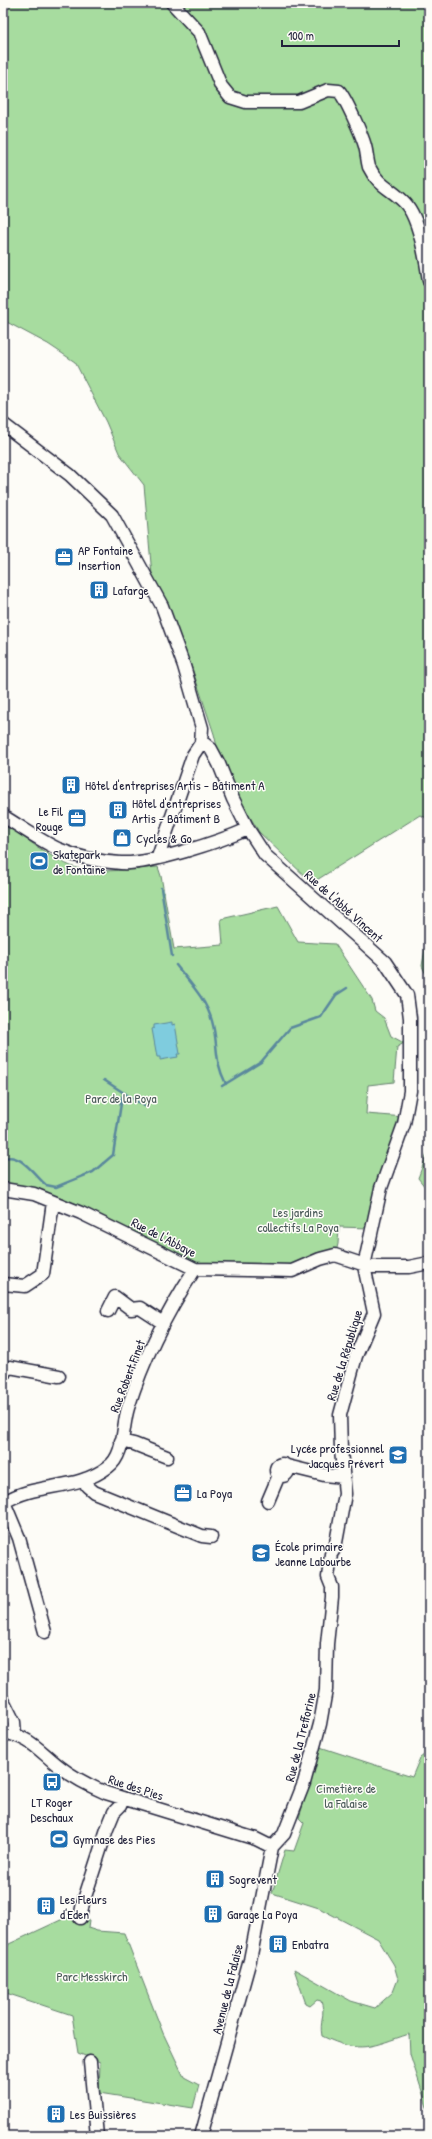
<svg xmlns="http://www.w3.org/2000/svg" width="432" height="2139" viewBox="0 0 432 2139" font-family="'Patrick Hand',sans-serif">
  <rect width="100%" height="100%" fill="#fdfcf7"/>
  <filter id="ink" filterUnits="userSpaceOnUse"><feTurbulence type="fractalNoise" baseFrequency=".025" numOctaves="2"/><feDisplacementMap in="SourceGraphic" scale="8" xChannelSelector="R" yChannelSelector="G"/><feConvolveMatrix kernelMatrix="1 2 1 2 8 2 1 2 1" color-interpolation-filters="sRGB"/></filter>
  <g filter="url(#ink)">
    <path fill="#a7dc9f" stroke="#647f6d" d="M3,3H429V819L420,815L312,883L259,832L223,772L214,734L192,668L152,575L144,485L119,453L106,422L75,362L48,344L3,320Z
      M3,823C19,834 61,865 77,868C103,874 132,869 158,867L161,876L174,949L223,945L221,919L278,906L298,942L335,944L372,1000L375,1011L384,1018L391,1036L404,1043L397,1047L394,1082L368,1085L366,1114L405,1117L368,1228L339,1227L338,1244L336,1252L296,1267L195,1264L144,1237L53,1199L3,1186Z
      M429,926V981L422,966Z
      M429,1149V1192L418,1178Z
      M320,1747L412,1777L420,1758L429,1751V2113L410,2054L409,2034C372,2046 361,2055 322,2036C319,2021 326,2016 321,2001L317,2000L310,2006L306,2004L294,1969L351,2001L375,2008L393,1992L398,1979L394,1965L378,1939L319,1908L272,1893L285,1850L294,1851L304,1823L299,1818Z
      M65,1918L89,1921L88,1928L97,1931L124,1933L163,2033L184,2077L199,2085L193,2108L99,2093L100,2062L78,2053L72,2015L3,1992V1955L9,1944Z"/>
    <path fill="#7fccde" stroke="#5a889d" d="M172,1022V1025L175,1024L180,1054H177L178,1057L160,1060V1057H157L152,1029L154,1028V1025Z"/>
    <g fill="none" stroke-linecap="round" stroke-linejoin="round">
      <path stroke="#5a889d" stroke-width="2.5" d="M161,888L172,956
        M176,965C190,983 206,999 212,1021C219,1046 213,1058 226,1084
        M104,1080L144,1106
        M222,1086L261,1062L290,1028L321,1017L336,995L347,988
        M3,1159C19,1150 35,1176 46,1185L56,1187L93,1172L113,1155L122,1097L125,1093"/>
      <defs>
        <path id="minor" d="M172,3L199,32L221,86L230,97L246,102H299L328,90L339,91C346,99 362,135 365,146C367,153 367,160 369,167C378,186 392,189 405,203C420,219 426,260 429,281
          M3,424L70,475L112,515L162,606L184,666L202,728L201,743L193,755L158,857
          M201,741L211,749L219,764L233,799L248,829L265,855L385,962L407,995L410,1018V1091L404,1124L381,1188L364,1266L374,1313L356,1356L340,1415L341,1450L345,1494L335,1548L331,1554L328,1577L332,1587V1597L327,1644L326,1690L320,1724L304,1783L284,1834L272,1847
          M3,816C21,827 39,840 58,849C77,857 101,862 121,863C149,865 221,841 248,829
          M3,1189L34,1194L81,1213L195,1269L292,1271L320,1259L335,1255L371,1267H409L429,1263
          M3,1284L25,1286L43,1274L53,1202
          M108,1311L115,1297L131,1309L140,1308L163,1323
          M3,1376L6,1369L10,1367L59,1376
          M121,1441L134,1444L167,1457
          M276 1470a6 6 0 1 1 12 0a6 6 0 1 1-12 0Z
          M287,1466L324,1475L344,1477
          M85,1479L87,1486L94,1492L202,1536L211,1537
          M268,1501L279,1475
          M4,1502L19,1538L45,1632
          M3,1503C37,1481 75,1492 108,1467C125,1455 122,1427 128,1408C143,1359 167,1312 195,1269
          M3,1700L14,1722L15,1734
          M3,1732C31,1737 39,1751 60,1767C74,1778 90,1786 106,1793L256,1839L272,1847
          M80,1918L83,1903L107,1829L114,1812L120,1806L123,1799
          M90,2062L97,2136
          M201,2136L250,1960L272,1847"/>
      </defs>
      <use href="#minor" stroke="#22223b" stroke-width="15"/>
      <use href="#minor" stroke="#fdfcf7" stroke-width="12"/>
    </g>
  </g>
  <defs>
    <symbol id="office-square" viewBox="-11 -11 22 22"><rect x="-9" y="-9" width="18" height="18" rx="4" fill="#1f6fb2" stroke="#fdfcf7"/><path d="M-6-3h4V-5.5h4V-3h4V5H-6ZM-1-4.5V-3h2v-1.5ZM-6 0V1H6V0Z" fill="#fff"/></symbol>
    <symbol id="building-square" viewBox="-11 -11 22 22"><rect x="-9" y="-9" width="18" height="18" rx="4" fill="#1f6fb2" stroke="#fdfcf7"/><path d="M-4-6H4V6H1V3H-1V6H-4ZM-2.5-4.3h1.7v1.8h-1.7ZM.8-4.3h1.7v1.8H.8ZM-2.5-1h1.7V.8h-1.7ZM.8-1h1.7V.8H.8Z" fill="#fff"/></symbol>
    <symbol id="shop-square" viewBox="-11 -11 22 22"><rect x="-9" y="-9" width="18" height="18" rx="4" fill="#1f6fb2" stroke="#fdfcf7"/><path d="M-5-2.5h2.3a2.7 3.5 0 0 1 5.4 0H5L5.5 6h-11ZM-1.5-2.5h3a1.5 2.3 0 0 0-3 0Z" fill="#fff"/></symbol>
    <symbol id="stadium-square" viewBox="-11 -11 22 22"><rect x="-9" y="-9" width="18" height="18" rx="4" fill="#1f6fb2" stroke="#fdfcf7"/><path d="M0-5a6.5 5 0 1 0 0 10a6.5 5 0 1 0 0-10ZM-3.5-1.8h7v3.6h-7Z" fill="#fff"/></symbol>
    <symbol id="school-square" viewBox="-11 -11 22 22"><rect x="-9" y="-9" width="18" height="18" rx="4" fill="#1f6fb2" stroke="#fdfcf7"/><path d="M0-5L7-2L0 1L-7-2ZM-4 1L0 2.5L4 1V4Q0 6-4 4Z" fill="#fff"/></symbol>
    <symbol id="bus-square" viewBox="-11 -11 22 22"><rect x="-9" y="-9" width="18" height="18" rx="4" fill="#1f6fb2" stroke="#fdfcf7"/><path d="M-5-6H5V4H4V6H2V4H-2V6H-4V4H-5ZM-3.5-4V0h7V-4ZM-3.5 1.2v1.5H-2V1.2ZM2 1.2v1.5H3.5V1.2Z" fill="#fff"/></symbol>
  </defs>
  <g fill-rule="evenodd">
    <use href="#office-square" x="53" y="546" width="22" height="22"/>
    <use href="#building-square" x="88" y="579" width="22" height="22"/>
    <use href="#building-square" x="60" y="774" width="22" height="22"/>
    <use href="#building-square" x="107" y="799" width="22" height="22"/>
    <use href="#office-square" x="66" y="807" width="22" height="22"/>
    <use href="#shop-square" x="111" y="827" width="22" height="22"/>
    <use href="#stadium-square" x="28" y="850" width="22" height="22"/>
    <use href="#school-square" x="387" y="1444" width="22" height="22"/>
    <use href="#office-square" x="172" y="1482" width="22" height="22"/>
    <use href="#school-square" x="250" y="1542" width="22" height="22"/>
    <use href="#bus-square" x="41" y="1771" width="22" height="22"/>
    <use href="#stadium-square" x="48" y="1828" width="22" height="22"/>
    <use href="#building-square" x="204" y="1868" width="22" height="22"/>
    <use href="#building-square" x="35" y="1895" width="22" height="22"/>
    <use href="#building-square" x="202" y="1903" width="22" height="22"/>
    <use href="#building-square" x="267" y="1933" width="22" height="22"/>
    <use href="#building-square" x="45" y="2103" width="22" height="22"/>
  </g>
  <g text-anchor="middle" stroke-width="3" stroke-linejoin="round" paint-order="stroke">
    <g font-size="13" fill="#22223b" stroke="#fdfcf7" text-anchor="start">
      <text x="78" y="555">AP Fontaine<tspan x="78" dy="15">Insertion</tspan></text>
      <text x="113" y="595">Lafarge</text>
      <text x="85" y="790">Hôtel d'entreprises Artis - Bâtiment A</text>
      <text x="132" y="808">Hôtel d'entreprises<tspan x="132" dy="15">Artis - Bâtiment B</tspan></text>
      <text x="63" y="816" text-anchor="end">Le Fil<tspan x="63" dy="15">Rouge</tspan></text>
      <text x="136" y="843">Cycles &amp; Go</text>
      <text x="53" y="859">Skatepark<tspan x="53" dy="15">de Fontaine</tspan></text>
      <text x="384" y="1453" text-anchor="end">Lycée professionnel<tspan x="384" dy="15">Jacques Prévert</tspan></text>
      <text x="197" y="1498">La Poya</text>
      <text x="275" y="1551">École primaire<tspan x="275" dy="15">Jeanne Labourbe</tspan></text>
      <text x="52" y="1807" text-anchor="middle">LT Roger<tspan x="52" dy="15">Deschaux</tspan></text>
      <text x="73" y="1844">Gymnase des Pies</text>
      <text x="229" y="1884">Sogrevent</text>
      <text x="60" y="1904">Les Fleurs<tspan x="60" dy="15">d'Eden</tspan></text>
      <text x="227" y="1919">Garage La Poya</text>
      <text x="292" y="1949">Enbatra</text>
      <text x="70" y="2119">Les Buissières</text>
    </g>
    <g font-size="13" fill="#22223b" stroke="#fdfcf7">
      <text transform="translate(344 906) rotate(42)" y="5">Rue de l'Abbé Vincent</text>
      <text transform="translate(164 1237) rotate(27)" y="5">Rue de l'Abbaye</text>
      <text transform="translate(344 1355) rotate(-73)" y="5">Rue de la République</text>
      <text transform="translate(127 1376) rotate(-69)" y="5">Rue Robert Finet</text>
      <text transform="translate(300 1737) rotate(-76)" y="5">Rue de la Trefforine</text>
      <text transform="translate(136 1787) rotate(18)" y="5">Rue des Pies</text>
      <text transform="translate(227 1989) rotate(-76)" y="5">Avenue de la Falaise</text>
    </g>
    <g font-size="13" fill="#4a5a59" stroke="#fdfcf7">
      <text x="121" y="1103">Parc de la Poya</text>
      <text x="298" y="1217">Les jardins<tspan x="298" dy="15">collectifs La Poya</tspan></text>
      <text x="346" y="1793">Cimetière de<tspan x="346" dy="15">la Falaise</tspan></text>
      <text x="92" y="1981">Parc Messkirch</text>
    </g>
  </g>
  <rect width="432" height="2139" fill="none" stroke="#fdfcf7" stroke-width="16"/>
  <rect x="8" y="8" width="416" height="2123" fill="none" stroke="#22223b" stroke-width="1.5" filter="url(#ink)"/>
  <path d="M282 40v6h117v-6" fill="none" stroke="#22223b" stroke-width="2"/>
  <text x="288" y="40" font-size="12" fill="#22223b" stroke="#fdfcf7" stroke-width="3" paint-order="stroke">100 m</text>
</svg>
